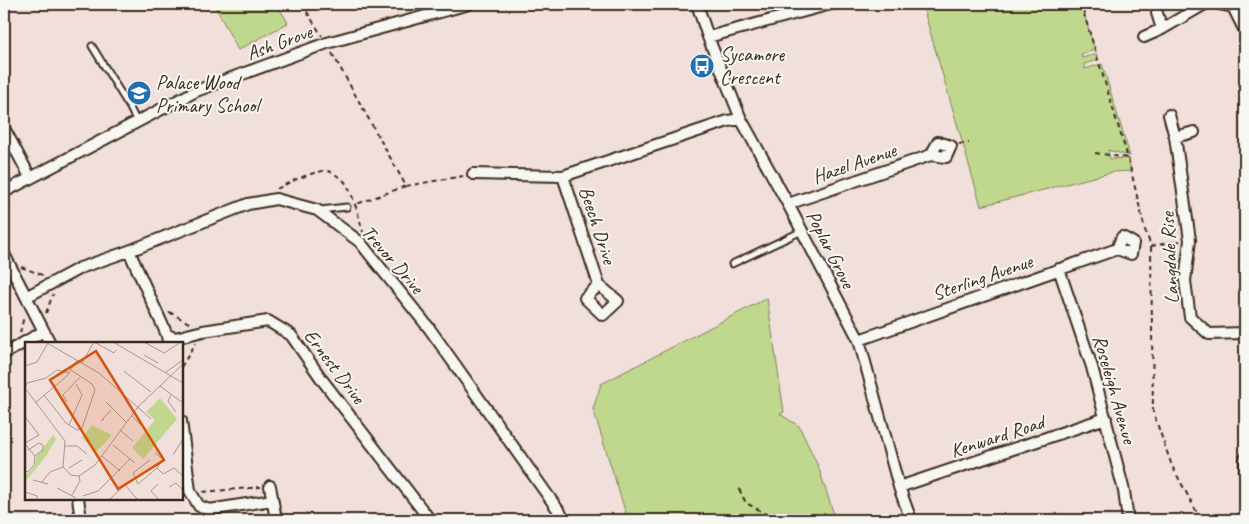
<svg xmlns="http://www.w3.org/2000/svg" width="1249" height="524" viewBox="0 0 1249 524" font-family="Caveat,sans-serif">
  <rect width="100%" height="100%" fill="#f1dfdb"/>
  <filter id="ink" filterUnits="userSpaceOnUse"><feTurbulence type="fractalNoise" baseFrequency=".02" numOctaves="2"/><feDisplacementMap in="SourceGraphic" scale="10" xChannelSelector="R" yChannelSelector="G"/><feConvolveMatrix kernelMatrix="1 2 1 2 8 2 1 2 1" color-interpolation-filters="sRGB"/></filter>
  <g filter="url(#ink)">
    <path fill="#c0d88e" stroke="#7e8156" d="M214,4H277L288,23L238,50Z
      M922,4H1081L1095,50L1081,54L1082,58L1097,54L1098,60L1084,64L1085,69L1102,64L1130,156L1108,150L1110,159L1128,158L1131,171L1113,172L981,206Z
      M767,298L784,412L780,414L799,426L818,466L834,515L815,520H628L593,409L601,384Z"/>
    <g fill="none" stroke-linecap="round" stroke-linejoin="round">
      <defs>
        <path id="service" d="M92,46L130,108L137,122
          M320,210L347,207
          M732,264L802,231"/>
        <path id="minor" d="M697,4L708,37L741,119L788,204L859,340L899,487L911,520
          M1219,4L1233,7L1245,31
          M1157,13L1162,29
          M708,37L831,4
          M1144,37L1162,29L1205,4
          M1169,115L1175,137L1190,240L1185,281L1190,317L1209,334L1245,333
          M4,128L30,177
          M1175,137L1194,132
          M473,174L563,176L728,121L741,119
          M563,176L599,285L618,301L603,315L585,298L599,285
          M4,192L196,91L327,43L469,4
          M788,204L931,155L946,157L951,146L938,142L931,155
          M129,251L153,304L167,335L168,342
          M4,254L50,343
          M1059,269L1092,367L1124,491L1128,520
          M26,297L80,268L129,251L248,204L276,199L317,210L360,242L371,256L429,328L561,514V520
          M167,335L175,338L203,331L268,321L291,335L323,381L430,520
          M859,340L1117,249L1131,254L1133,243L1122,237L1117,249
          M4,354L44,331
          M181,421L190,491L199,506L209,510L272,500
          M1245,459V470
          M270,486L275,514
          M899,487L1106,418
          M78,498L81,520"/>
      </defs>
      <use href="#service" stroke="#3b2a1e" stroke-width="9"/>
      <use href="#minor" stroke="#3b2a1e" stroke-width="14"/>
      <path stroke="#3b2a1e" stroke-width="2" stroke-dasharray="5 4" stroke-linecap="butt" d="M302,4L322,36
        M1081,4L1128,158L1145,230L1151,246L1153,412L1172,466L1201,520
        M332,53L406,186L354,205
        M959,144L969,143
        M1095,153L1128,158
        M406,186L463,176
        M277,189C287,183 317,169 328,171C332,172 341,178 344,181C353,192 359,218 363,232
        M4,220L10,201
        M1151,246L1180,241
        M21,267L45,276
        M169,312L191,324
        M46,313L53,294
        M20,333L24,316
        M181,367L196,343
        M739,489L746,503L774,518L775,520
        M203,492L261,487
        M195,515L196,520
        M231,520L265,515"/>
      <use href="#service" stroke="#f6f6f2" stroke-width="5"/>
      <use href="#minor" stroke="#f6f6f2" stroke-width="10"/>
    </g>
  </g>
  <defs>
    <symbol id="bus-disc" viewBox="-11 -11 22 22"><circle r="9.5" fill="#1f6fb2" stroke="#f6f6f2"/><path d="M-5-6H5V4H4V6H2V4H-2V6H-4V4H-5ZM-3.5-4V0h7V-4ZM-3.5 1.2v1.5H-2V1.2ZM2 1.2v1.5H3.5V1.2Z" fill="#fff"/></symbol>
    <symbol id="school-disc" viewBox="-11 -11 22 22"><circle r="9.5" fill="#1f6fb2" stroke="#f6f6f2"/><path d="M0-5L7-2L0 1L-7-2ZM-4 1L0 2.5L4 1V4Q0 6-4 4Z" fill="#fff"/></symbol>
  </defs>
  <g fill-rule="evenodd">
    <use href="#bus-disc" x="688" y="52" width="28" height="28"/>
    <use href="#school-disc" x="125" y="79" width="28" height="28"/>
  </g>
  <g text-anchor="middle" stroke-width="4" stroke-linejoin="round" paint-order="stroke">
    <g font-size="20" fill="#3b2a1e" stroke="#f6f6f2">
      <text transform="translate(279 42) rotate(-20)" y="7">Ash Grove</text>
      <text transform="translate(854 163) rotate(-19)" y="7">Hazel Avenue</text>
      <text transform="translate(598 225) rotate(72)" y="7">Beech Drive</text>
      <text transform="translate(831 249) rotate(63)" y="7">Poplar Grove</text>
      <text transform="translate(1169 258) rotate(-93)" y="7">Langdale Rise</text>
      <text transform="translate(393 259) rotate(49)" y="7">Trevor Drive</text>
      <text transform="translate(982 277) rotate(-19)" y="7">Sterling Avenue</text>
      <text transform="translate(335 366) rotate(53)" y="7">Ernest Drive</text>
      <text transform="translate(1115 389) rotate(74)" y="7">Roseleigh Avenue</text>
      <text transform="translate(997 436) rotate(-18)" y="7">Kenward Road</text>
    </g>
    <g font-size="20" fill="#3b2a1e" stroke="#f6f6f2" text-anchor="start">
      <text x="720" y="61">Sycamore<tspan x="720" dy="23">Crescent</tspan></text>
      <text x="156" y="89">Palace Wood<tspan x="156" dy="23">Primary School</tspan></text>
    </g>
  </g>
  <g transform="translate(25 342)">
    <rect width="158" height="158" fill="#f1dfdb"/>
    <path d="M135,56L152,77L118,117L107,106L130,78L121,70ZM67,83L87,93L71,110L57,96ZM28,93L31,97L21,114L0,140V130L3,132L10,123L11,115Z" fill="#c0d88e"/>
    <path fill="none" stroke="#a8978f" stroke-width="1" d="M69,0L89,11L91,8M88,0L158,41M119,0L139,11L156,0M22,1L74,31L126,77M119,13L133,21M57,21L69,0M0,24L12,20L23,1M99,29L126,50M141,30L158,18M135,44L158,61M0,46L40,99L38,125L46,133L54,134L70,123L113,65L158,22M0,46L2,41L21,36L32,28L44,31M19,53L41,81L52,88L57,86L70,48L67,42L46,28M146,53L143,59L151,70M42,60L38,53L56,34M81,60L101,80M10,61L42,34L52,18M0,70L1,76L14,93L0,101M106,73L121,88L120,86M79,77L76,79L86,68M44,83L57,53L51,42M96,89L108,99M0,102L10,114M88,103L110,121M40,104H52L62,112M130,111L138,117L132,126M148,113L158,97M77,114L95,129M125,118L108,131L113,142L132,126L138,132L149,126L158,134M44,126L57,118M0,129L3,130L9,123L10,114L18,108V103L14,101L3,108M8,138L23,142M16,141L25,130L38,125M144,145L151,141L158,148M32,146L51,156M0,150L12,154V157M47,153L55,139L54,134M58,154L73,149L105,117M85,157L100,143L112,157M133,157L126,149L133,142"/>
    <path fill="#d7540e" fill-opacity="0.15" stroke="#d7540e" stroke-width="2.5" d="M71,9L139,118L93,147L25,38Z"/>
    <rect width="158" height="158" fill="none" stroke="#3b2a1e" stroke-width="2.5"/>
  </g>
  <rect width="1249" height="524" fill="none" stroke="#f6f6f2" stroke-width="20"/>
  <rect x="10" y="10" width="1229" height="504" fill="none" stroke="#3b2a1e" stroke-width="2" filter="url(#ink)"/>
</svg>
